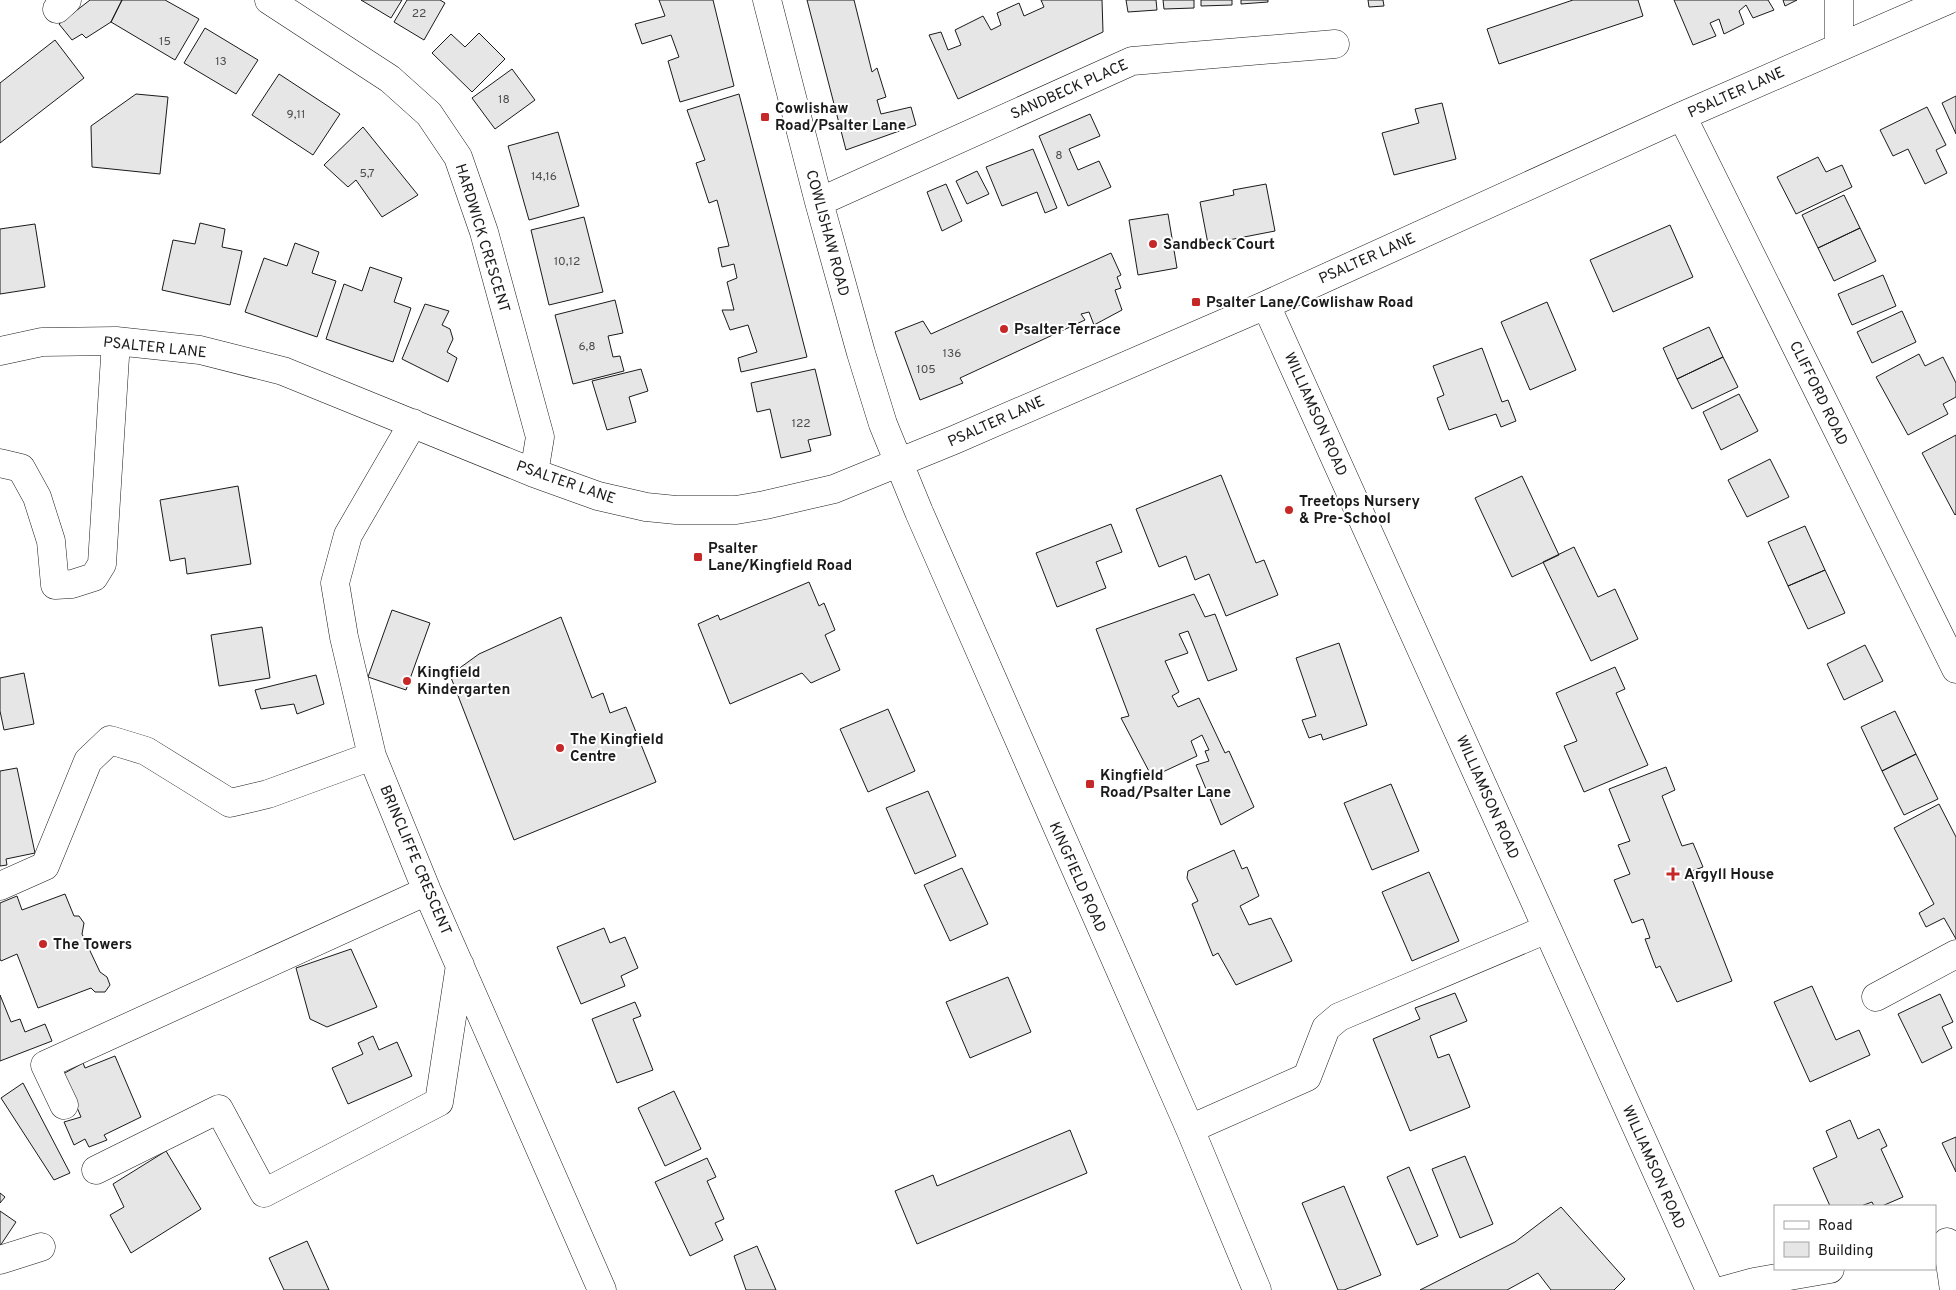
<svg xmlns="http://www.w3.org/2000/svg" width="1956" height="1290" viewBox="0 0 1956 1290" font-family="Overpass,sans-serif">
  <rect width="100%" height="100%" fill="#fff"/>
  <path fill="#e6e6e6" stroke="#1a1a1a" d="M90,0H122L111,22L86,38L82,34L72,40L59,24Z
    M122,0H165L199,19L175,60L111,22Z
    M361,0H402L391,18Z
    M407,0H440L445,3L424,40L394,22Z
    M659,0H713L734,86L680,102L668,61L679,57L671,35L642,44L635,24L665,16Z
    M807,0H854L872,72L877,68L886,97L877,100L881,114L911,107L916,125L846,150Z
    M1041,0H1102L1103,32L958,99L929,35L941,32L948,50L961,45L955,30L983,16L991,30L1001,25L997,13L1019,3L1024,16L1044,7Z
    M1126,0H1156L1157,10L1128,12Z
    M1163,0H1194V8L1164,9Z
    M1201,0H1232V5L1201,6Z
    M1241,0H1268V2L1241,4Z
    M1368,0H1383L1384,6L1369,7Z
    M1573,0H1638L1643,16L1499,64L1487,29Z
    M1674,0H1768L1774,10L1753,18L1746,5L1739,11L1744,24L1724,34L1719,19L1710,23L1716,36L1693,45Z
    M1783,0H1797L1785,6Z
    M205,28L258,60L236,94L184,63Z
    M479,33L505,59L472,92L432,53L451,34L465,47Z
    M55,40L84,78L0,143V83Z
    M512,69L535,100L495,129L472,98Z
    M279,74L340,114L313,155L252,115Z
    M136,94L168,97L160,174L92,167L91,126Z
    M739,94L807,357L741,372L738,358L757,352L748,325L730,330L722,310H734L727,282L737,278L734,264L722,267L718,248L729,246L717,200L709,203L696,163L705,160L687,110Z
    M1956,96V134L1942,103Z
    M1442,103L1456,159L1394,175L1382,133L1419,123L1415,109Z
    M1927,107L1946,145L1936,150L1947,173L1925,184L1908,149L1893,156L1880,130Z
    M1090,114L1100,136L1069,149L1078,170L1099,161L1111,187L1068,206L1039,136Z
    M363,127L418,195L382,217L356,180L348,187L324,165Z
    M558,132L579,206L529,220L508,146Z
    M1033,149L1057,208L1045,213L1037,192L1002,206L986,167Z
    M1818,157L1826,172L1842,165L1852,187L1796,214L1777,177Z
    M977,171L989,194L967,204L956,181Z
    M946,184L962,221L942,231L927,192Z
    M1266,184L1275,231L1208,244L1200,202L1234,195L1233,190Z
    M1844,195L1860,228L1818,248L1802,215Z
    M1168,214L1177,268L1138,275L1129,220Z
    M584,217L603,292L549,305L531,230Z
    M200,223L225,229L222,247L242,251L230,305L162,290L173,240L195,244Z
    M35,224L45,287L0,294V229Z
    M1670,225L1693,277L1613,312L1590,260Z
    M1860,228L1876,261L1834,281L1818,248Z
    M295,243L319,252L312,273L336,281L317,337L245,312L264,258L287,266Z
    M1111,253L1121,275L1117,277L1121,288L1115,290L1122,310L1094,325L1089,312L1081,314L1085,320L960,378L963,383L920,400L895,332L923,321L931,334Z
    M370,267L402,278L394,302L411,308L393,362L326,339L344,284L362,291Z
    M1883,275L1896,306L1852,325L1838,294Z
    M615,300L623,333L608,336L613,357L620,356L624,371L573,384L555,315Z
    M1547,302L1576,370L1530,390L1501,322Z
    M425,304L449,311L442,325L450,329L453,339L447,352L457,358L448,382L402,359Z
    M1902,311L1916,342L1872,363L1857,332Z
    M1709,327L1723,357L1677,379L1663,348Z
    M1482,348L1502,402L1508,400L1516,421L1501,427L1496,414L1449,430L1437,398L1444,395L1433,366Z
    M1919,354L1925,366L1943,357L1956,383V397L1943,404L1948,414L1908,435L1876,377Z
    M1723,357L1738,387L1692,409L1677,379Z
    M641,369L648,391L629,397L636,422L607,430L592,381Z
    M815,369L831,435L808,440L811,451L781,458L770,409L757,412L751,383Z
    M1739,394L1758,431L1721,450L1703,412Z
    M1956,435V514L1955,515L1922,453Z
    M1770,459L1789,497L1747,517L1728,480Z
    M1221,475L1256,563L1264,560L1278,595L1226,616L1209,574L1195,580L1186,556L1159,567L1136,509Z
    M1522,476L1559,555L1512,577L1475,498Z
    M238,486L251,564L187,574L185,558L170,561L160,500Z
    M1111,524L1122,552L1096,562L1106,588L1057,607L1036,553Z
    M1805,526L1825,570L1788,586L1768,542Z
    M1574,547L1598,597L1615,589L1638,639L1591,661L1543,562Z
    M1825,570L1845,613L1808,629L1788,586Z
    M809,582L819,606L824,603L835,630L825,635L840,670L811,683L802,673L730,704L698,624L718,615L720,620Z
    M1194,594L1205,617L1215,614L1237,670L1208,681L1188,631L1179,634L1188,653L1165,661L1179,692L1172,696L1178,707L1199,698L1225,753L1229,751L1254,807L1221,825L1196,765L1209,761L1205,751L1209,750L1202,735L1191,741L1197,756L1152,777L1121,718L1129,716L1096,629Z
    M392,610L430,623L406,690L368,677Z
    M561,617L592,698L603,693L610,713L626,707L656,782L514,840L450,675L479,654Z
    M262,627L270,678L219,686L211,635Z
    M1339,643L1367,725L1323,740L1321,734L1309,738L1302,720L1316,716L1296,658Z
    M1865,645L1883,681L1844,700L1827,664Z
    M1615,667L1625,689L1616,693L1648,765L1584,792L1564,746L1577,741L1556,693Z
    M24,673L34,724L4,730L0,711V678Z
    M316,675L324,704L297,714L294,704L261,709L255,690Z
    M888,709L915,771L868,792L840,729Z
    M1895,711L1916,754L1882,771L1861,727Z
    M1916,754L1938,799L1904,815L1882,771Z
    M1666,767L1675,790L1662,796L1682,846L1693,843L1703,867L1689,872L1732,981L1677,1002L1660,966L1656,968L1645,939L1650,938L1643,919L1632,923L1614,880L1630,874L1618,845L1630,841L1609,789Z
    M17,768L35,853L6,859L7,865L0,866V771Z
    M1391,784L1419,851L1372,870L1344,803Z
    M928,791L956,856L915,874L886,808Z
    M1939,804L1956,837V939L1944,918L1926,927L1919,913L1934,904L1894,828Z
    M1234,850L1242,869L1247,867L1259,896L1240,906L1249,925L1271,918L1292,961L1236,985L1218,953L1213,956L1192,904L1198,901L1187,878L1188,871Z
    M962,868L988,924L950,941L924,885Z
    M1429,872L1459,941L1412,961L1382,892Z
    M65,894L74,916H79L84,923L82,934L100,972L107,977L110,985L105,992H95L91,988L38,1008L17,954L1,961L0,959V903L17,896L22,910Z
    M604,928L610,943L625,937L638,968L621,976L625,986L581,1004L557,947Z
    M351,949L377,1007L327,1027L310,1019L296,968Z
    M1008,977L1031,1032L970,1058L946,1002Z
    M1812,986L1836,1040L1859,1030L1870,1055L1810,1082L1774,1002Z
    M1455,993L1467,1021L1430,1036L1438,1058L1449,1054L1470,1107L1410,1131L1373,1039L1420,1019L1415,1008Z
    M1940,994L1953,1022L1942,1027L1952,1048L1922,1063L1898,1014Z
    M0,995L11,1022L20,1019L25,1032L45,1024L52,1041L0,1061Z
    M635,1002L641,1016L633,1019L653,1070L617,1083L592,1019Z
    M373,1036L379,1050L397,1042L412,1076L348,1104L332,1068L363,1054L358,1043Z
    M115,1056L141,1117L104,1135L107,1140L89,1147L85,1139L74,1145L64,1122L81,1117L63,1074L83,1063L85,1068Z
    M23,1083L70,1173L54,1180L1,1098Z
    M674,1091L701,1149L665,1166L638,1108Z
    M1850,1120L1858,1139L1879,1129L1887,1146L1881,1149L1903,1197L1882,1206H1874L1872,1202L1861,1206H1830L1813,1168L1837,1157L1826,1131Z
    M1070,1130L1087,1173L917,1244L895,1191L933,1175L937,1186Z
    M1956,1137V1172L1942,1143Z
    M166,1151L201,1209L131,1253L110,1215L124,1207L113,1184Z
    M1465,1156L1493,1224L1460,1238L1432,1169Z
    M707,1158L716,1177L707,1181L724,1219L715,1223L723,1240L690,1256L655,1182Z
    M1409,1167L1438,1236L1417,1245L1387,1177Z
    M1344,1186L1381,1275L1344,1290H1338L1302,1203Z
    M0,1193L5,1197L0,1203Z
    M1561,1207L1625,1279L1614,1290H1551L1538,1273L1507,1290H1420L1515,1242Z
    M0,1211L16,1222L0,1246Z
    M307,1241L329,1290H284L269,1258Z
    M757,1246L776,1290H746L734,1256Z"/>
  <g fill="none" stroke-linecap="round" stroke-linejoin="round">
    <defs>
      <path id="minor" d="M269,0L390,79L429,114L458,157L484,232L540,437L534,473
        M767,0L819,202L861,353L883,424L919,512L1190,1129L1257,1290
        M1839,0V47
        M57,9L67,0
        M1682,116L1956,669
        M819,202L1132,61L1335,44
        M1266,305L1710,1290
        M0,351L42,342L116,341L200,350L283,371L534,473L598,496L646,507L676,510H736L765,505L834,489L954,440L1266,305L1682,116L1948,0
        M413,423L348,535L335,583L344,637L372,756L427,891L602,1290
        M0,463L21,468L37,497L51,541L55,585L72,584L94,577L102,564L116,341
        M0,886L45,866L88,761L110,740L146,751L230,803L268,794L372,756
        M1876,997L1956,954
        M64,1105L45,1065L427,891
        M1190,1129L1307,1077L1326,1028L1339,1017L1547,929
        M96,1170L219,1109L264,1193L439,1102L460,965
        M1947,1242L1954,1290
        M0,1260L41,1247
        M1725,1290L1754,1282L1830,1269"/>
    </defs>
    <use href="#minor" stroke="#1a1a1a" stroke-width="29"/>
    <use href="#minor" stroke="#fff" stroke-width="28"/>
  </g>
  <g fill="#c62828" stroke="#fff" stroke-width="2">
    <rect x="760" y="112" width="10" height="10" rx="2.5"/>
    <circle cx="1153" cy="244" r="5"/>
    <rect x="1191" y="297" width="10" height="10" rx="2.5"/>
    <circle cx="1004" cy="329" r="5"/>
    <circle cx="1289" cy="510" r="5"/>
    <rect x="693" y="552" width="10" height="10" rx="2.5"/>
    <circle cx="407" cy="681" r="5"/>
    <circle cx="560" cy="748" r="5"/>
    <rect x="1085" y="779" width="10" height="10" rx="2.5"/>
    <path d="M1670.5 866.5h5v5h5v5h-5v5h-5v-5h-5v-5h5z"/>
    <circle cx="43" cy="944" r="5"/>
  </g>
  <g text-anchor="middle" stroke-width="4" stroke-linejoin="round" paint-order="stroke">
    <g font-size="12" fill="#4d4d4d">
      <text x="419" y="17">22</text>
      <text x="165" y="45">15</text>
      <text x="221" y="65">13</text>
      <text x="504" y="103">18</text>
      <text x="296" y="118">9,11</text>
      <text x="1059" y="159">8</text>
      <text x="367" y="177">5,7</text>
      <text x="544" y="180">14,16</text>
      <text x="567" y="265">10,12</text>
      <text x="587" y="350">6,8</text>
      <text x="952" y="357">136</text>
      <text x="926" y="373">105</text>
      <text x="801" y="427">122</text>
    </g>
    <g font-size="15" fill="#1a1a1a" stroke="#fff">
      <text transform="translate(1069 89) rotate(-24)" y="5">SANDBECK PLACE</text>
      <text transform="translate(1736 92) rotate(-24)" y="5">PSALTER LANE</text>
      <text transform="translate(828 233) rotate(75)" y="5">COWLISHAW ROAD</text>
      <text transform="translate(483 238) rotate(73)" y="5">HARDWICK CRESCENT</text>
      <text transform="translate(1367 258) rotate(-24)" y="5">PSALTER LANE</text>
      <text transform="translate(155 347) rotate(6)" y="5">PSALTER LANE</text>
      <text transform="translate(1819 393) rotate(64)" y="5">CLIFFORD ROAD</text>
      <text transform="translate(1316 414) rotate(66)" y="5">WILLIAMSON ROAD</text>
      <text transform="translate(996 421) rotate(-24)" y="5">PSALTER LANE</text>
      <text transform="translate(566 482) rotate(19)" y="5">PSALTER LANE</text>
      <text transform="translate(1488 797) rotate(66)" y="5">WILLIAMSON ROAD</text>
      <text transform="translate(416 860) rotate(67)" y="5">BRINCLIFFE CRESCENT</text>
      <text transform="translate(1078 877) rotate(66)" y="5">KINGFIELD ROAD</text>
      <text transform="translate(1654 1167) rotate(66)" y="5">WILLIAMSON ROAD</text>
    </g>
    <g font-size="15" font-weight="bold" fill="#1a1a1a" stroke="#fff" text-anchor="start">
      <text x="775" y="113">Cowlishaw<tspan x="775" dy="17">Road/Psalter Lane</tspan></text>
      <text x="1163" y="249">Sandbeck Court</text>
      <text x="1206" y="307">Psalter Lane/Cowlishaw Road</text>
      <text x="1014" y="334">Psalter Terrace</text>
      <text x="1299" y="506">Treetops Nursery<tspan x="1299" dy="17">&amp; Pre-School</tspan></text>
      <text x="708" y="553">Psalter<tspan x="708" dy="17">Lane/Kingfield Road</tspan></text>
      <text x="417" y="677">Kingfield<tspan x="417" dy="17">Kindergarten</tspan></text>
      <text x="570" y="744">The Kingfield<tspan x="570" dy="17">Centre</tspan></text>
      <text x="1100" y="780">Kingfield<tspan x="1100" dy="17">Road/Psalter Lane</tspan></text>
      <text x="1684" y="879">Argyll House</text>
      <text x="53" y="949">The Towers</text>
    </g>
  </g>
  <rect x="1774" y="1205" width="162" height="65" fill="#ffffff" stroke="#a3a3a3"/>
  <rect x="1784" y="1221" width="25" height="8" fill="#ffffff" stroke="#a3a3a3"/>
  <text x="1818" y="1230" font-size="15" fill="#1a1a1a">Road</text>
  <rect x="1784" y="1242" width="25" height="15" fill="#e6e6e6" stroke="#a3a3a3"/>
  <text x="1818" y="1255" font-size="15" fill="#1a1a1a">Building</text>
</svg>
